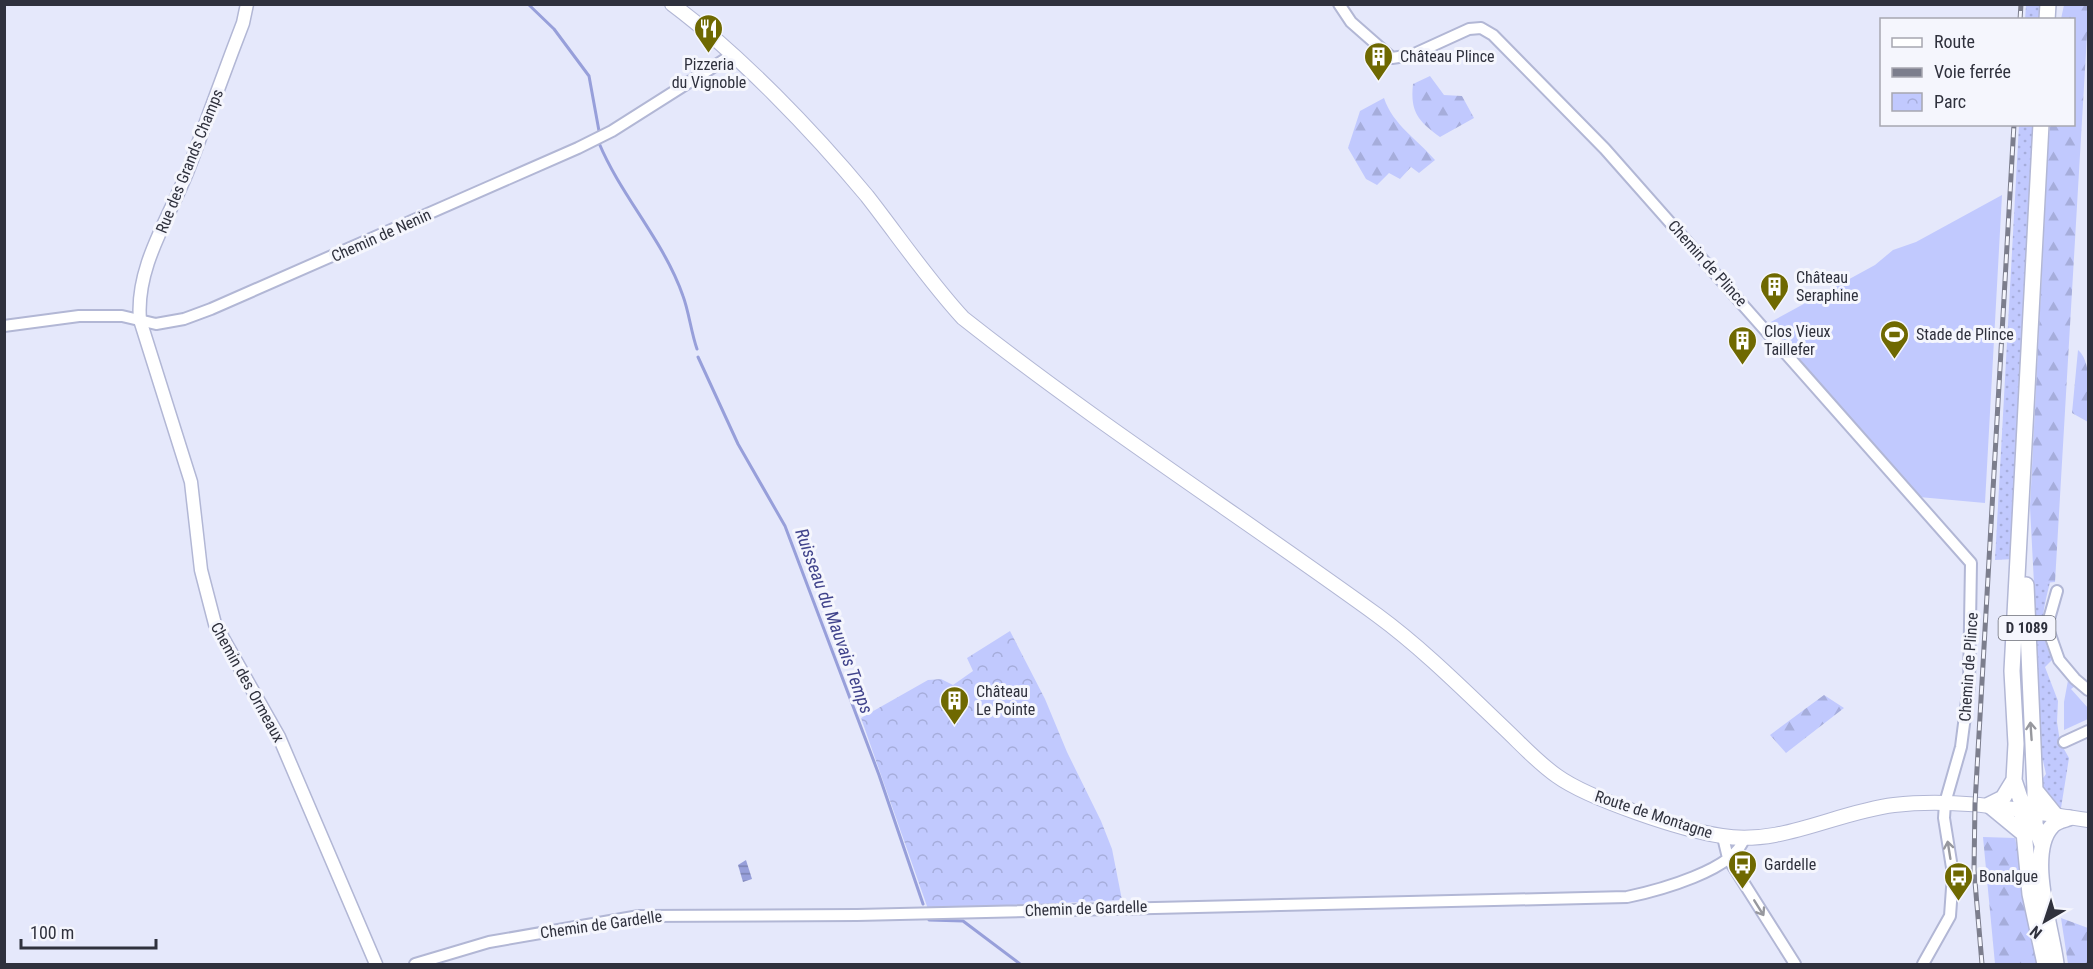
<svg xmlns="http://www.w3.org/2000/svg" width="2093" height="969" viewBox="0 0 2093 969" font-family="'Roboto Condensed',sans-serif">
  <defs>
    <pattern id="grass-dots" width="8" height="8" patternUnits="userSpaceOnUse" patternTransform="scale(1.5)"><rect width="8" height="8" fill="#c1c9fe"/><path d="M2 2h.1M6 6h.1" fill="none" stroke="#a6addb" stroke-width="1.8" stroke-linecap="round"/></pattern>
    <pattern id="forest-firs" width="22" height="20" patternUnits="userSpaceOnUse" patternTransform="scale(1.5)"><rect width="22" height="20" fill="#c1c9fe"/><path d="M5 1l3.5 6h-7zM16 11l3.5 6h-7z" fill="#a6addb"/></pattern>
    <pattern id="park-crowns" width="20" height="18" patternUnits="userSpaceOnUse" patternTransform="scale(1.5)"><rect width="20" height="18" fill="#c1c9fe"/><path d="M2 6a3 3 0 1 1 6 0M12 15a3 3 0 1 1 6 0" fill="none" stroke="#a6addb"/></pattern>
    <pattern id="water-rules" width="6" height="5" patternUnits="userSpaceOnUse" patternTransform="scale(1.5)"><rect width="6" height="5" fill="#979fda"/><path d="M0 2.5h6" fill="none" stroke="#7c82b2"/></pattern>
  </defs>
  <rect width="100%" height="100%" fill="#e5e8fb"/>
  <path fill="url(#grass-dots)" d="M2026,5H2044L2043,19L2025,20Z
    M2019,125H2037L2014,559L1995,560Z
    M2023,582L2025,745L2017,676Z
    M2050,582C2043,611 2037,632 2053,659L2045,667L2058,701L2057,722L2060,742L2069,758L2061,808L2049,794H2045L2041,781L2046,774L2043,761L2036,757L2030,584Z"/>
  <path fill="url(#forest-firs)" d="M2064,5H2088V18L2055,582L2034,584L2030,507L2048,149L2050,125L2074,124V20L2061,19Z
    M1430,76L1444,95L1462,96L1474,118L1440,137C1418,121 1410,112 1413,84Z
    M1384,98C1393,125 1417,139 1435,160L1419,173L1411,167L1400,179L1389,173L1377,185L1366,179L1348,148L1360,111Z
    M2078,350C2093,362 2089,403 2088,422L2072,413Z
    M1824,695L1844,708L1786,753L1770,735Z
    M1983,837L2015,838L2041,964H1995Z
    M2061,918L2088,928V964H2068Z"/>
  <path fill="url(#park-crowns)" d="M1010,631L1045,699L1067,752L1101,821L1112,849L1122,900L928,909L861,718L928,680L941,679L953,685L973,671L967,658Z"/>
  <path fill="#c1c9fe" d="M2002,195L1985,503L1919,497L1767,324L1875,265L1893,250L1916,242Z
    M2069,675L2078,684L2071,689L2088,708V719L2064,730V702Z"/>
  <path fill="url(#water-rules)" d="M746,860L752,879L743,882L738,865Z"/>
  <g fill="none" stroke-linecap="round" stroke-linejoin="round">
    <path stroke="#979fda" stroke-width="3" d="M528,4L554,29L589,76L599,131
      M599,143C621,196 664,241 683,296C689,312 691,332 697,349
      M698,357L738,444L785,526L879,775L923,904
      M929,920L963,921L1020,964"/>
    <defs>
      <path id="minor" d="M1339,4L1351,22L1392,58L1412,55L1469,29L1481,28L1493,35L1605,149L1971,563L1969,685L1961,747L1945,803L1944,818L1953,874L1950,916L1923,964
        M4,326L79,316H122L156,324L184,319L211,309L578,148L612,131L732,55
        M2057,591L2047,626L2059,660L2075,679L2088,690
        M2064,742L2088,731
        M1723,837L1728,858L1795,964
        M415,964L489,942L639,916L857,915L1627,897C1656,891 1736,870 1744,838"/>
      <path id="tertiary" d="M247,4L243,23C225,70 208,117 190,165C172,214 135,265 140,320L191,482L201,570L215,624L279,737L376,964"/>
      <path id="secondary" d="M672,4C740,55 813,131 867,196C899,237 928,280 963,318C1096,423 1239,515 1377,615C1422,648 1463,689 1504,728C1521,744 1537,762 1557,776C1589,799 1682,830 1722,836C1781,846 1836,812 1894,805C1959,797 2024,811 2088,820"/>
      <path id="primary" d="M2047,20L2048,4
        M2041,124L2012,671L2016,744L2014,780L2021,801L2030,894L2045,964
        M2026,585L2035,790V824L2042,845
        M2014,780L2003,798L1989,805L2023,833
        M2035,790L2056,816
        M2056,964C2052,930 2026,853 2052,826C2056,821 2063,820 2069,818"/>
    </defs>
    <use href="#minor" stroke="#b2b7d5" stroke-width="14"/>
    <use href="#tertiary" stroke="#b2b7d5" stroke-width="15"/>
    <use href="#secondary" stroke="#b2b7d5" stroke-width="16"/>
    <use href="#primary" stroke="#b2b7d5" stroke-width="18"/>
    <use href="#minor" stroke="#fff" stroke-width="10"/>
    <use href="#tertiary" stroke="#fff" stroke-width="12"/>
    <use href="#secondary" stroke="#fff" stroke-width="14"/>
    <use href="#primary" stroke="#fff" stroke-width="15"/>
    <defs>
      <path id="rail" d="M2020,20L2021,4
        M1982,964L1974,870L1975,804L2014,124"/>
    </defs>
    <use href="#rail" stroke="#7c7e8d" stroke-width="5"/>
    <use href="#rail" stroke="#f5f6fd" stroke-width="3" stroke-dasharray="9" stroke-linecap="butt"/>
  </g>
  <defs><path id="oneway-shaft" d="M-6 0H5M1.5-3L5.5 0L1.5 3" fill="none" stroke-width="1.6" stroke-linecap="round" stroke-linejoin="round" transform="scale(1.5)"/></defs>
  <g stroke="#97989e">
    <use href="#oneway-shaft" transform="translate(2031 731) rotate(-94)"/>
    <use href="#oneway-shaft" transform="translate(1949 850) rotate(-99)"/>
    <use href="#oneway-shaft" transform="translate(1759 908) rotate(58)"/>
  </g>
  <defs>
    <symbol id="restaurant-pin" viewBox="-11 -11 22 30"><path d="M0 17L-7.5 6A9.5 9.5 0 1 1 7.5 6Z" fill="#6f6901" stroke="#f5f6fd"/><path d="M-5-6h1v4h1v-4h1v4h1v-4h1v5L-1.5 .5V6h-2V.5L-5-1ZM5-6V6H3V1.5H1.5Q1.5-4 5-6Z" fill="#fff"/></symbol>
    <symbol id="building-pin" viewBox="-11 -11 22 30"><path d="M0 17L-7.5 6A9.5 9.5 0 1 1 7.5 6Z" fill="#6f6901" stroke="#f5f6fd"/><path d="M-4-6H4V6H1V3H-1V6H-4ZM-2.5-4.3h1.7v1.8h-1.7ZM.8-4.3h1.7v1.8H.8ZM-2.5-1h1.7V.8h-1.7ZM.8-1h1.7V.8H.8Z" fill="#fff"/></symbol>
    <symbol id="stadium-pin" viewBox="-11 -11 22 30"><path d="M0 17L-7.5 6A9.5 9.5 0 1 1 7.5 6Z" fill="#6f6901" stroke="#f5f6fd"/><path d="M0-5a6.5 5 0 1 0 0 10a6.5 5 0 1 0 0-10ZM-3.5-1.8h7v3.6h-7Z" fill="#fff"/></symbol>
    <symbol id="bus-pin" viewBox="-11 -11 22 30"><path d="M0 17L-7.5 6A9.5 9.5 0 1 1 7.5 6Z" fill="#6f6901" stroke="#f5f6fd"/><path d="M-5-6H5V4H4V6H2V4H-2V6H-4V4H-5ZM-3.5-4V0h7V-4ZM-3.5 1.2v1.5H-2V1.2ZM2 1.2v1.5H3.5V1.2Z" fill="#fff"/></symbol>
  </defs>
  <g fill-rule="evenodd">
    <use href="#restaurant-pin" x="692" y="12" width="33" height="45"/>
    <use href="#building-pin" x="1362" y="40" width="33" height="45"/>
    <use href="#building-pin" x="1758" y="270" width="33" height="45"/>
    <use href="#stadium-pin" x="1878" y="318" width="33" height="45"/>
    <use href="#building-pin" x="1726" y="324" width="33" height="45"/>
    <use href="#building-pin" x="938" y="684" width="33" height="45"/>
    <use href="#bus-pin" x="1726" y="848" width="33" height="45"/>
    <use href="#bus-pin" x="1942" y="860" width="33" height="45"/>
  </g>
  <g text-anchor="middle" stroke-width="6" stroke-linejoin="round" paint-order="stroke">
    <rect fill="#f5f6fd" stroke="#6a6c77" stroke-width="1.5" x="1998.5" y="616" width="57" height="24" rx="4.5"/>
    <g font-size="15" font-weight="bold" fill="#2f313d">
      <text x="2027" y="633">D 1089</text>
    </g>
    <g font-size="16" fill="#2f313d" stroke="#f5f6fd" text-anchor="start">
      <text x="1400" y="62">Château Plince</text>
      <text x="709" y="70" text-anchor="middle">Pizzeria<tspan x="709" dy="18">du Vignoble</tspan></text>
      <text x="1796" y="283">Château<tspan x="1796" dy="18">Seraphine</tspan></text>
      <text x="1764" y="337">Clos Vieux<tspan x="1764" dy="18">Taillefer</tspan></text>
      <text x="1916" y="340">Stade de Plince</text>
      <text x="976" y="697">Château<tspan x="976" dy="18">Le Pointe</tspan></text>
      <text x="1764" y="870">Gardelle</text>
      <text x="1979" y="882">Bonalgue</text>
    </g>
    <g font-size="16" fill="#2f313d" stroke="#f5f6fd">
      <text transform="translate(189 161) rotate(-68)" y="6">Rue des Grands Champs</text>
      <text transform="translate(381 235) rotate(-24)" y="6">Chemin de Nenin</text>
      <text transform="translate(1708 263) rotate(48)" y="6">Chemin de Plince</text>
      <text transform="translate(1968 667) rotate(-86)" y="6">Chemin de Plince</text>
      <text transform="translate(248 682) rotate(61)" y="6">Chemin des Ormeaux</text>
      <text transform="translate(1654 814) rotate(18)" y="6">Route de Montagne</text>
      <text transform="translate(1086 908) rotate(-2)" y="6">Chemin de Gardelle</text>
      <text transform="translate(601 924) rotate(-8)" y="6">Chemin de Gardelle</text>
    </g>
    <g font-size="18" font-style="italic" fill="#40438b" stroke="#f5f6fd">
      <text transform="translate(834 621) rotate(70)" y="6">Ruisseau du Mauvais Temps</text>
    </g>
  </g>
  <rect width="2093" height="969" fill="none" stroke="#2f313d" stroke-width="12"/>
  <rect x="1880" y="18" width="195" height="108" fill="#f5f6fd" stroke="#a6a7b0" stroke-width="1.5"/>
  <rect x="1892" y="38" width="30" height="9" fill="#ffffff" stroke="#a6a7b0" stroke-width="1.5"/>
  <text x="1934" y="48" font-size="18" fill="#2f313d">Route</text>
  <rect x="1892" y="68" width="30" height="9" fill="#7c7e8d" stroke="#a6a7b0" stroke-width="1.5"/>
  <text x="1934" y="78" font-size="18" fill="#2f313d">Voie ferrée</text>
  <rect x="1892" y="93" width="30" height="18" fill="url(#park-crowns)" stroke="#a6a7b0" stroke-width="1.5"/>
  <text x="1934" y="108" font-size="18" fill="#2f313d">Parc</text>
  <g transform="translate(2045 921) rotate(219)" stroke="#f5f6fd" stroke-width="4.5" paint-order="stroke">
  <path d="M0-4.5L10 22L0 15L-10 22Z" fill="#2f313d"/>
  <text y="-9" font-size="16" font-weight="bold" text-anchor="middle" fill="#2f313d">N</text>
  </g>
  <path d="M21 939v9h135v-9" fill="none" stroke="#2f313d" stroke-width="3"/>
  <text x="30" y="939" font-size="18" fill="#2f313d" stroke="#f5f6fd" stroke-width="4.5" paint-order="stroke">100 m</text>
</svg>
